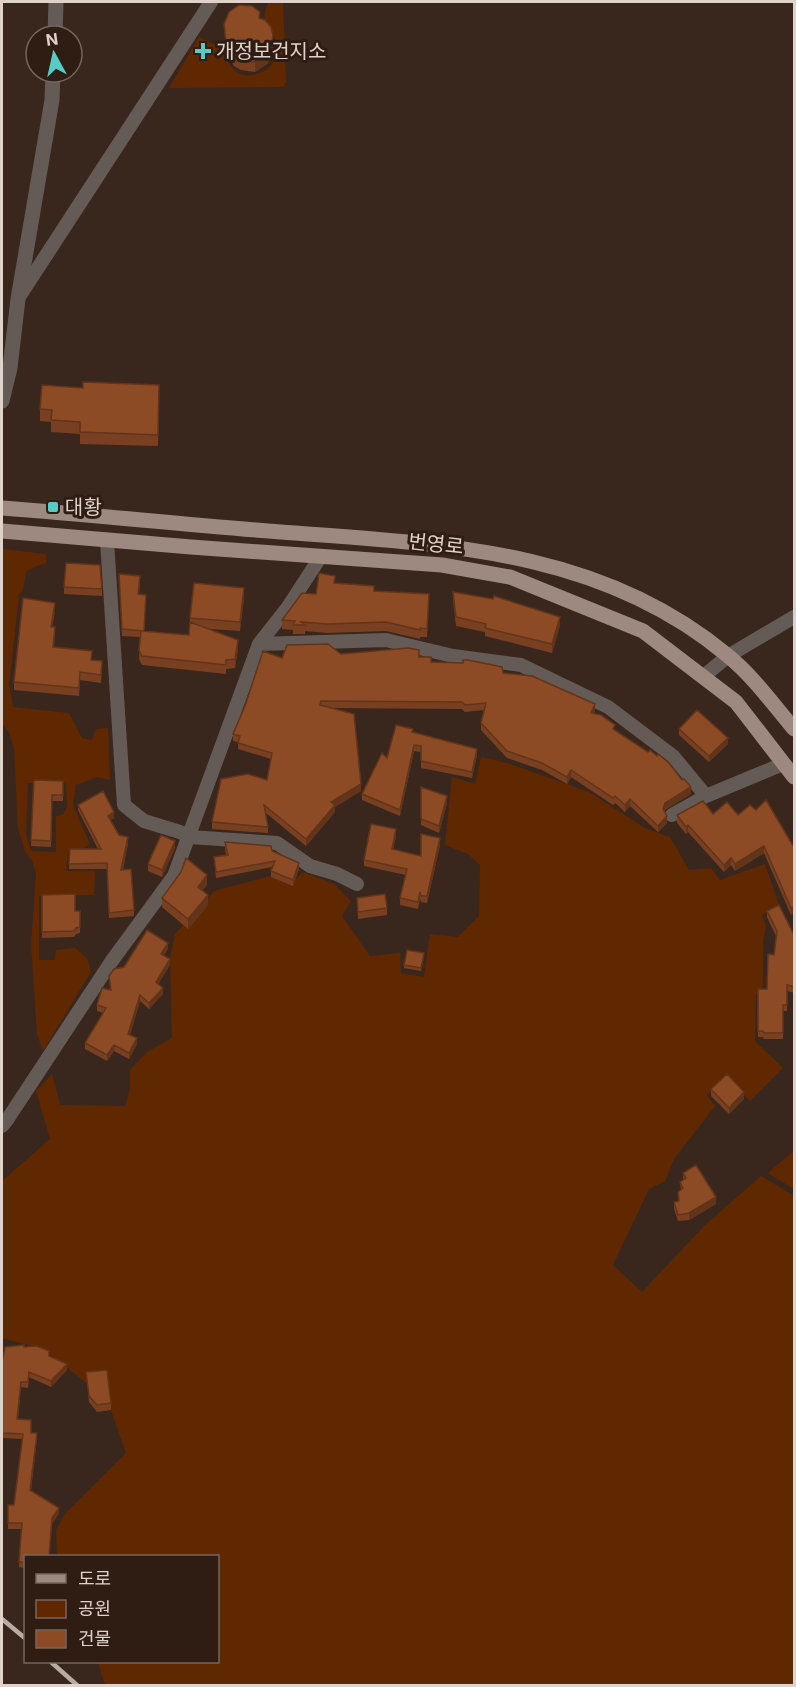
<svg xmlns="http://www.w3.org/2000/svg" width="796" height="1687" viewBox="0 0 796 1687" font-family="Inter,'Noto Sans KR',sans-serif">
  <rect width="100%" height="100%" fill="#39271d"/>
  <path fill="#602800" fill-rule="evenodd" d="M269,2H283L286,82L283,87L169,88L199,37C206,41 215,44 220,48C230,57 228,72 244,75C268,77 283,59 274,36C272,30 266,26 265,19C264,12 266,7 269,2Z
    M2,549L46,554V563L32,568L26,572L23,590L19,595L9,685L13,707L69,713L82,738L92,740L96,729L108,728L110,780L97,777L76,785L73,805L90,844L77,852L68,853L66,871H95L94,895L39,896V960H55L56,950L75,948L87,958L91,972L43,1051L37,1034L31,944L36,874L32,860L25,852L18,828L14,748L9,733L2,723V584L3,568ZM28,783H65L66,785L67,806L63,815L56,816V852L31,851L26,835Z
    M481,757L507,763L589,792L645,828L670,837L689,870L711,868L720,880L765,864L779,905L762,915L766,925L763,944V987L756,994L755,1041L783,1068L750,1101L726,1077L707,1095L715,1106L674,1159L665,1181L649,1189L613,1265L642,1292L704,1226L761,1176L794,1196V1682L792,1685H108L104,1682L98,1662H218V1556H57L56,1530L65,1514L126,1453L107,1399L43,1349L2,1338V1181L50,1139L36,1091L52,1074L60,1105L125,1106L130,1089V1070L147,1052L172,1038L170,959L175,934L214,891L278,874L295,880L303,872L334,884L351,901L342,916L370,956L400,953L401,973L424,977L430,934L458,937L479,916L480,865L468,854L445,845L452,777L475,784Z
    M794,1151V1189L768,1173Z"/>
  <g fill="none" stroke-linecap="round" stroke-linejoin="round">
    <path stroke="#655b56" stroke-width="14" d="M19,297L211,2
      M107,541L124,805L144,821L180,832L190,837L277,843L310,866L337,874L357,884
      M259,644L386,640L453,656L521,665L608,707L673,756L706,796
      M704,676L728,656L794,617
      M672,815L706,796L783,764
      M2,1126L7,1120L111,962L174,876L259,644L288,607L321,556"/>
    <path stroke="#655b56" stroke-width="15" d="M55,36L56,2
      M2,401L10,368L18,299L52,100L53,72"/>
    <path stroke="#9d897f" stroke-width="15" d="M2,508C95,515 188,525 281,532C439,544 599,548 727,655C753,676 773,704 794,729
      M2,531L191,547L442,565L510,577L643,631L736,702L794,777"/>
    <path stroke="#b9aca4" stroke-width="4.5" d="M2,1619L26,1639
      M51,1662L78,1686"/>
  </g>
  <path fill="#784020" d="M260,18L273,44L271,58L267,64L255,72L241,70L234,66L226,52L224,24Z
    M159,385L158,446L80,444V434L51,432V422L40,421V409L83,388Z
    M119,581L140,583L139,594L144,631L189,635L190,618L244,598L240,631L210,629L238,649L235,668L226,669V674L142,665L139,659L140,637L122,636Z
    M335,583L429,603L427,637H420V639L386,631L327,633L305,631V634H293V630L282,629V620L316,594Z
    M64,587L102,589V596L64,594Z
    M453,592L560,625L552,653L485,636V632L456,626L453,600Z
    M55,611L52,627L55,635L54,647L92,660L102,669L101,683L80,680L79,696L14,690V682Z
    M341,654L419,657L431,662L503,673L595,711L594,714L691,794L665,810L667,823L658,832L630,806L625,812L615,803L613,805L571,777L567,784L542,770L507,758L481,730V723L484,710L465,712L462,709L331,708L361,791L335,807V812L306,846L266,813L268,827V833L212,829V822L267,780L271,759L238,749V742L233,741V734L282,658Z
    M679,729L728,744L709,762L679,735Z
    M413,732L477,755L472,778L421,768V752L414,751L400,816L362,800V794L387,758Z
    M34,780L63,781V801H52L51,847L31,846Z
    M421,787L447,803L439,833L421,825Z
    M78,805L114,818L110,820L119,835L128,843L123,870L134,910V916L109,918L107,869H69L70,849H98L78,810Z
    M713,814L738,815L795,849L791,915L764,853L735,871L731,865L724,872L688,832L686,834L677,823V815Z
    M396,836L393,849L421,856L440,845L427,903L421,902L420,899L418,909L400,905V898L406,875L364,866V860Z
    M225,842L272,851L299,869L293,886L271,877V871L272,867L216,878L214,857L226,855L225,848Z
    M175,848L162,877L148,871V864Z
    M207,885L202,890L208,905L188,929L162,907V898Z
    M42,895L75,911H80V933L76,934L74,937L42,938Z
    M357,898L387,908V915L358,919Z
    M767,911L795,937V993L787,991V1011H783V1039H764L763,1037H758V989H767L774,955L776,936L767,917Z
    M168,949L164,955L170,965L158,984L163,994L149,1009L140,1001L130,1035L137,1044L129,1059L114,1051L107,1061L85,1049V1043L103,1013L97,1011V1005L110,990L109,976L124,967Z
    M424,957L421,971L404,968V965Z
    M711,1089L744,1099L729,1114L711,1096Z
    M683,1173L716,1204L689,1220L678,1221L674,1209V1202L678,1201V1192L681,1190L680,1182L683,1180Z
    M24,1347L49,1356L67,1370L51,1387L29,1377L28,1388L21,1387L18,1419L37,1438L31,1491L59,1513L52,1524L26,1557V1584L25,1582V1568L19,1567L21,1529H8V1505H14L22,1439L2,1438V1363Z
    M86,1372L111,1403V1410L97,1412L89,1402Z"/>
  <path fill="#62341a" d="M273,35V44L271,58L267,64L255,72V62Z
    M244,588V598L240,631V622Z
    M560,617V625L552,653V644Z
    M238,640V649L235,668V659Z
    M595,704V711L591,720V713Z
    M728,738V744L709,762V756Z
    M414,745V751L400,816V810Z
    M477,749V755L472,778V772Z
    M571,770V777L567,784V777Z
    M361,784V791L335,807V812L306,846V839L331,802Z
    M691,787V794L665,810L663,815V809L665,803Z
    M447,796V803L439,833V826Z
    M630,799V806L625,812V805Z
    M114,812V818L108,821V816Z
    M667,816V823L658,832V826Z
    M688,825V832L686,834V827Z
    M396,829V836L392,855V849Z
    M128,837V843L121,875V870Z
    M440,838V845L427,903V896Z
    M175,841V848L162,877V870Z
    M764,846V853L735,871V864Z
    M731,858V865L724,872V865Z
    M299,863V869L293,886V880Z
    M207,875V885L198,896V887Z
    M208,895V905L188,929V919Z
    M795,906V913L791,915V908Z
    M168,943V949L161,960V954Z
    M170,959V965L156,988V982Z
    M163,988V994L149,1009V1003Z
    M140,995V1001L128,1040V1034Z
    M137,1038V1044L129,1059V1053Z
    M114,1045V1051L107,1061V1055Z
    M744,1092V1099L729,1114V1108Z
    M716,1197V1204L689,1220V1213Z
    M67,1364V1370L51,1387V1381Z
    M37,1433V1438L30,1496V1490Z
    M59,1508V1513L52,1524V1518Z"/>
  <path fill="#8c4b25" stroke="#62341a" stroke-width="1.5" d="M239,5L252,6L260,12L259,18L265,20L271,27L273,35L271,49L267,55L255,62L241,61L234,56L226,42L224,24L229,12Z
    M83,382L159,385L158,435L80,432V422L51,420L52,410L40,409L42,385L83,388Z
    M66,563L100,565L102,589L64,587Z
    M319,573L335,576L334,583L374,586V591L429,594L427,629L420,628V630L386,622L327,624L301,622L305,625H293L295,621L282,620L302,593L316,594Z
    M119,574L140,576L138,594L146,595L144,631L122,629Z
    M194,583L244,588L240,622L190,618Z
    M453,592L493,599L494,596L560,617L552,644L485,628L486,624L456,617Z
    M23,598L55,603L51,627H55L53,647L92,651L91,660L102,661L101,675L80,672L79,688L14,682Z
    M190,622L238,640L235,659L226,660V665L142,656L139,650L141,631L189,635Z
    M328,644L341,654L408,648L419,650V657H431V662L463,663V660H468L502,667L503,673L532,676L595,704L591,713L601,715L615,725L613,729L648,752L650,750L657,756L658,754L669,763L682,780L684,779L691,787L665,803L663,809L667,816L658,826L630,799L625,805L615,796L613,798L571,770L567,777L542,763L507,751L481,723L486,703L465,705L462,702L321,701L320,705L354,714L361,784L331,802L335,805L306,839L264,805L268,827L212,822L221,779L248,774L267,780L272,753L238,743L240,736L233,734L245,706L263,651L282,658L287,645Z
    M697,710L728,738L709,756L679,729Z
    M396,725L413,729L412,732L477,749L472,772L421,761V746L414,745L400,810L362,794L382,753L387,758Z
    M34,780L63,781V795H52L51,841L31,840Z
    M421,787L447,796L439,826L421,819Z
    M103,791L114,812L108,816L119,835L128,837L121,870L131,869L134,910L109,913L107,863L69,864L70,849H101L78,805Z
    M766,800L795,849V906L791,908L764,846L735,864L731,858L724,865L688,825L686,827L677,815L703,801L713,814L727,802L738,815L750,805L756,810Z
    M371,824L396,829L392,849L421,856V834L440,838L427,896H421L420,892L418,902L400,898L407,869L364,860Z
    M161,835L175,841L162,870L148,864Z
    M225,842L271,846L272,851L299,863L293,880L271,871L275,861L216,872L214,857L228,855Z
    M186,858L207,875L198,887L208,895L188,919L162,898L181,872Z
    M75,894V911H80V927L76,928L74,931L42,932V895Z
    M385,894L387,908L358,912L357,898Z
    M779,905L795,937V987L787,985V1005H783V1033H764L763,1031H758V989H767L768,954L774,955L777,931L767,911Z
    M147,930L168,943L161,954L170,959L156,982L163,988L149,1003L140,995L128,1034L137,1038L129,1053L114,1045L107,1055L85,1043L106,1008L97,1005L102,988L111,990L109,976L114,969L124,967Z
    M407,950L424,953L421,968L404,965Z
    M727,1074L744,1092L729,1108L711,1089Z
    M696,1165L716,1197L689,1213L678,1215L674,1202L679,1201L678,1192L683,1188L680,1182L686,1178L683,1173Z
    M24,1345V1347L37,1346L49,1351V1356L67,1364L51,1381L29,1372L28,1382H21L17,1419L31,1420V1433H37L30,1490L59,1508L52,1518L49,1557H26V1578L25,1577V1562H19L22,1523H8V1505H14L23,1434L2,1433V1363L5,1347Z
    M107,1370L111,1403L97,1405L89,1396L86,1372Z"/>
  <g fill="#55cdc6" stroke="#2f1d14" stroke-width="2">
    <path d="M200 42h6v6h6v6h-6v6h-6v-6h-6v-6h6z"/>
    <rect x="47" y="501" width="12" height="12" rx="3"/>
  </g>
  <g text-anchor="middle" stroke-width="6" stroke-linejoin="round" paint-order="stroke">
    <g font-size="20" fill="#ded2cb" stroke="#2f1d14" text-anchor="start">
      <text x="216" y="58">개정보건지소</text>
      <text x="65" y="514">대황</text>
    </g>
    <g font-size="20" fill="#ded2cb" stroke="#2f1d14">
      <text transform="translate(436 544) rotate(6)" y="7">번영로</text>
    </g>
  </g>
  <rect width="796" height="1687" fill="none" stroke="#ded2cb" stroke-width="6"/>
  <rect x="24" y="1555" width="195" height="108" fill="#2f1d14" stroke="#75655d" stroke-width="1.5"/>
  <rect x="36" y="1574" width="30" height="9" fill="#9d897f" stroke="#75655d" stroke-width="1.5"/>
  <text x="78" y="1585" font-size="18" fill="#ded2cb">도로</text>
  <rect x="36" y="1600" width="30" height="18" fill="#602800" stroke="#75655d" stroke-width="1.5"/>
  <text x="78" y="1615" font-size="18" fill="#ded2cb">공원</text>
  <rect x="36" y="1630" width="30" height="18" fill="#8c4b25" stroke="#75655d" stroke-width="1.5"/>
  <text x="78" y="1645" font-size="18" fill="#ded2cb">건물</text>
  <g transform="translate(54 54) rotate(352)"><circle r="28" fill="#2f1d14" stroke="#75655d" stroke-width="1.5"/>
  <path d="M0-4.5L10 22L0 15L-10 22Z" fill="#55cdc6"/>
  <text y="-9" font-size="16" font-weight="bold" text-anchor="middle" fill="#ded2cb">N</text>
  </g>
</svg>
